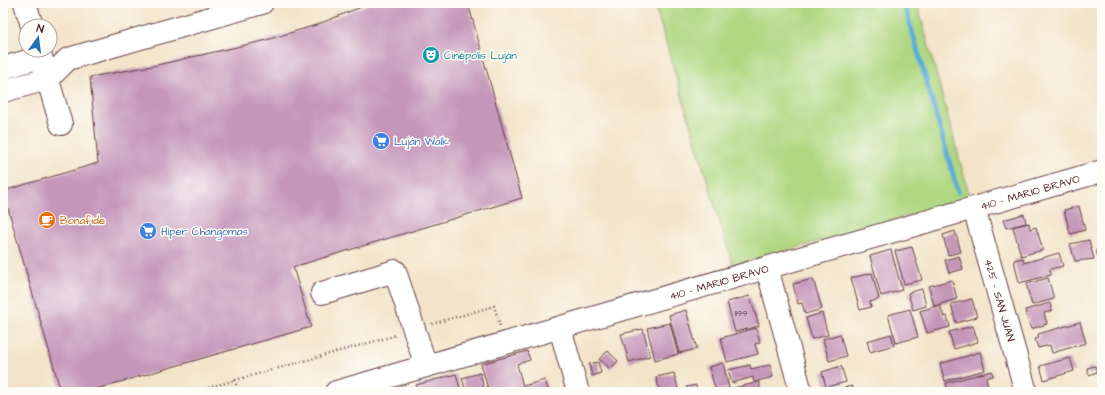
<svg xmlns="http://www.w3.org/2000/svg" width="1105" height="395" viewBox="0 0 1105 395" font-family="'Architects Daughter',sans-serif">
  <rect width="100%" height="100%" fill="#fdfcf7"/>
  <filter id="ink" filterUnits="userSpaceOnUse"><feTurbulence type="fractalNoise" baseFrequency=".025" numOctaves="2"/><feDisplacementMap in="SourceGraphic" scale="8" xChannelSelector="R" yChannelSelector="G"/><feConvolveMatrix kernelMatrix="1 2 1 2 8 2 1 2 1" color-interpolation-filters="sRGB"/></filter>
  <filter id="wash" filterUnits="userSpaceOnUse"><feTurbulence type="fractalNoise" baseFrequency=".012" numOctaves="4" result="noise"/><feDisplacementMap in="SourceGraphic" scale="16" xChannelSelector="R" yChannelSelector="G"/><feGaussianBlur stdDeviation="0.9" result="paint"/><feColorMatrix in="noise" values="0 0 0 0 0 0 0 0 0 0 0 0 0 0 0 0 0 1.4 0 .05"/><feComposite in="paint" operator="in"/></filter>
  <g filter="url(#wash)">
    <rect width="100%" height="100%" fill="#f3e4c9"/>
    <path fill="#b0d882" stroke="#7d7c56" d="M654,3H917L970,198L733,266Z"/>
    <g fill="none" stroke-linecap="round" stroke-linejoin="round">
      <path stroke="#59aad4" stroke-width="5" d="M904,3L958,192"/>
    </g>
    <g id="blocks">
      <path fill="#c496b9" d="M371,3H468L522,198L293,267L311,327L85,392H61L3,191L98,163L90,77L157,65L263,41L316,25Z
        M1079,206L1085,230L1070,234L1064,210Z
        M1024,214L1026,223L1006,228L1003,220Z
        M1029,223L1030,229L1036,227L1043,250L1021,256L1013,227Z
        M955,231L961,252L948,255L943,235Z
        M1089,240L1094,259L1075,261L1070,244Z
        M912,247L922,280L904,284L895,251Z
        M1102,248V270L1096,250Z
        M891,250L902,290L881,296L870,256Z
        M1059,253L1063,266L1050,269L1051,275L1019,283L1014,260L1023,258L1024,263Z
        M959,256L963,269L949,273L945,260Z
        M872,273L879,299L870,302L871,307L860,310L851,278Z
        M1048,278L1054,299L1032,305L1026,284Z
        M813,279L822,309L805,314L802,303L798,304L793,284Z
        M952,280L957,299L934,306L929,286Z
        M922,289L926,306L913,310L908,293Z
        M750,296L759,326L735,332L727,302Z
        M972,299L977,317L956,323L951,304Z
        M1050,303L1052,311L1044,313L1047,324L1031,329L1025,310Z
        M940,305L944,317L947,316L950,327L927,333L920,311Z
        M910,309L918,337L896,343L888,315Z
        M686,310L697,349L679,353L669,315Z
        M822,313L828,335L812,339L806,318Z
        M1080,322L1086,343L1052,353L1050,345L1038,348L1035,339L1039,338L1038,334Z
        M670,323L678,354L655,360L647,328Z
        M973,326L978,342L954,349L949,332Z
        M756,328L760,342L755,344L758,354L727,362L721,338Z
        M643,329L650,356L629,362L621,334Z
        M840,334L846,356L829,361L823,339Z
        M891,334L894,345L870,352L867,341Z
        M527,351L530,360L517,364L523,386L545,380L548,389L545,390V392H489L481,364Z
        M608,351L618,361L610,369L599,359Z
        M980,352L985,370L945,381L940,364Z
        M1070,358L1074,371L1044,380L1040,366Z
        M598,362L601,373L592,376L589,364Z
        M723,363L729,388L716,391L709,367Z
        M750,365L751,369L770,365L773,377L754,382L753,377L732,383L728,370Z
        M841,366L846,382L826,387L822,372Z
        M1095,366L1097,372L1089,375L1087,368Z
        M992,371L993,376L986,378L989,392H948L946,383Z
        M480,373L485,392H466L462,378Z
        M674,373L679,392H660L656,377Z
        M456,374L461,392H418L416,385Z
        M759,382L761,392H736L735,388Z
        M696,385L697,392H688L686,387Z
        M852,386L853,392H829V391Z"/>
    </g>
  </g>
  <g filter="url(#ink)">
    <use href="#blocks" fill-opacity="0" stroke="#633d43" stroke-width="1"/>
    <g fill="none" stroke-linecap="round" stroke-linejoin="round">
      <defs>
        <path id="minor" d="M25,3L32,26
          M39,50L61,124
          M3,68L41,57
          M3,91L48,79L68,59L262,3
          M974,208L1026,392
          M767,268L801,392
          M322,293L395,271L426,366
          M560,328L578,392
          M336,392L1102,171"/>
      </defs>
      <use href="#minor" stroke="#633d43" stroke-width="24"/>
      <path stroke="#633d43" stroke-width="2.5" stroke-dasharray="1 3" stroke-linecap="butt" d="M432,324L494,306L500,326
        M235,380L238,392
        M193,392L397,335"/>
      <use href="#minor" stroke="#fff" stroke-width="22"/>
    </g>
  </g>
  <defs>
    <symbol id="theatre-disc" viewBox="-11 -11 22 22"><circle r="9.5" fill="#0f9aa8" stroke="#fdfcf7"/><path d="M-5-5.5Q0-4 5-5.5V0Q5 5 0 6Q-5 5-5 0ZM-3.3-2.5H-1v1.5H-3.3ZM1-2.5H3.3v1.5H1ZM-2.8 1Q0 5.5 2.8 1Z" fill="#fff"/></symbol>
    <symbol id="supermarket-disc" viewBox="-11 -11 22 22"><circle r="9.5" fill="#3f7fe0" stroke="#fdfcf7"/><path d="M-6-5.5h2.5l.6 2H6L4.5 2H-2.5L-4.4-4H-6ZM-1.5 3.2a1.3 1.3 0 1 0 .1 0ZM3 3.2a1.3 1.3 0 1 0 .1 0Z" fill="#fff"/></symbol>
    <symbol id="cafe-disc" viewBox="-11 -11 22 22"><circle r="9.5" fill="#e8710a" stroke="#fdfcf7"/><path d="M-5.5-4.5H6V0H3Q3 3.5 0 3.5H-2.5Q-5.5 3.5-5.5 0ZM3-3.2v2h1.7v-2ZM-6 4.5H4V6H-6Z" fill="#fff"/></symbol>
  </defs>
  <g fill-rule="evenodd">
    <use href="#theatre-disc" x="421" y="45" width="20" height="20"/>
    <use href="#supermarket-disc" x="371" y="131" width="20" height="20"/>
    <use href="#cafe-disc" x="37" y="210" width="20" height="20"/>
    <use href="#supermarket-disc" x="138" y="221" width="20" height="20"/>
  </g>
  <g text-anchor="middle" stroke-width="3" stroke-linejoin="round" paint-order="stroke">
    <g font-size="9" fill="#683d4e">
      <text x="741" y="316">1199</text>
    </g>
    <g font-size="11" fill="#0d838f" stroke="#fdfcf7" text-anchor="start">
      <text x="444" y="59">Cinépolis Luján</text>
    </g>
    <g font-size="11" fill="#366cbe" stroke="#fdfcf7" text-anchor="start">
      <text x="394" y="145">Luján Walk</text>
      <text x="161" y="235">Hiper Changomas</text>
    </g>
    <g font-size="11" fill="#4a1f2b" stroke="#fdfcf7">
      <text transform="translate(1030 192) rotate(-16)" y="4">410 - MARIO BRAVO</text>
      <text transform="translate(719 282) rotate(-16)" y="4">410 - MARIO BRAVO</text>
      <text transform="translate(1000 300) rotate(74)" y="4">425 - SAN JUAN</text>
    </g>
    <g font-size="11" fill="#c56008" stroke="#fdfcf7" text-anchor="start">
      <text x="60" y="224">Bonafide</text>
    </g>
  </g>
  <rect width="1105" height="395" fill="none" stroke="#fdfcf7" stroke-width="16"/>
  <g transform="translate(38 38) rotate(14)"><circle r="19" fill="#fdfcf7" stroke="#b5a4a5"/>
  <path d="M0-3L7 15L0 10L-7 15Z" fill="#1f6fb2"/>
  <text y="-6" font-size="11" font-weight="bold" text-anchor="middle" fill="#4a1f2b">N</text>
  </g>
</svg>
